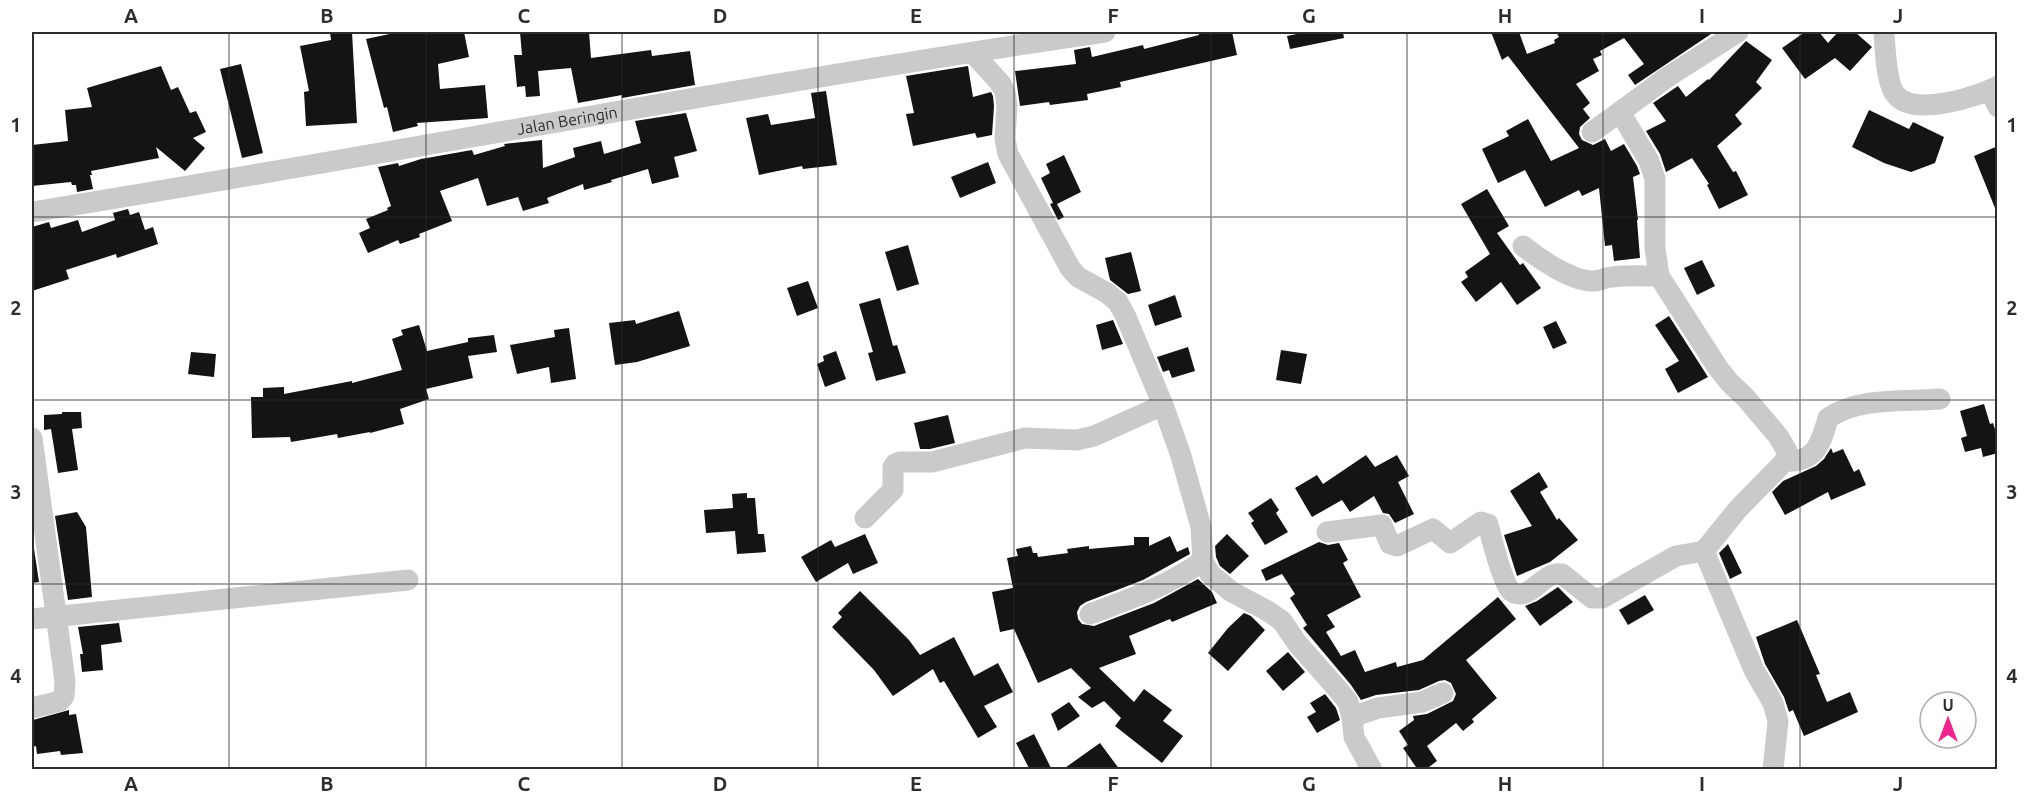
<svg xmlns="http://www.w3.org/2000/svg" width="2029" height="801" viewBox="0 0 2029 801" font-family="Ubuntu,sans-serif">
  <rect width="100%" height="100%" fill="#fff"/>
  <path fill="#141414" d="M330,32H352L357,123L306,126L304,92L309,91L300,46L331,40Z
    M399,32H464L469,57L438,64L440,89L485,85L488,118L417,123L418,126L393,132L387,107L384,108L366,39Z
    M520,32H589L591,58L651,50L652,56L690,51L695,85L622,98V95L578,103L571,68L538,71L540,96L526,97L525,86L517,87L514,55H522Z
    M1198,32H1232L1237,55L1120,82L1121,87L1087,94L1088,100L1050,105L1049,102L1020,106L1015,71L1076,64L1074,50L1090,47L1092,57L1143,45L1144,49L1199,35Z
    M1306,32H1343L1344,38L1290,49L1287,36Z
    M1491,32H1519L1527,54L1555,43L1554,40L1559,37L1556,32H1714L1635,85L1628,75L1644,64L1624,38L1600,51L1602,55L1593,59L1599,71L1576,84L1590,103L1583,109L1590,118L1580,127L1579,134L1582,140L1593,145L1605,139L1611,151L1624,144L1637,166L1640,174L1633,177L1638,220H1637L1640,258L1614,261L1612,245L1605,246L1599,188L1582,196L1579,190L1545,207L1525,170L1498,183L1482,149L1509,136L1506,131L1528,119L1551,161L1579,148L1508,56L1502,60Z
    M1805,32H1819L1828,43L1838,32H1855L1872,47L1850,71L1835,58L1805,79L1782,48Z
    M1746,41L1772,60L1756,82L1762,88L1735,115L1742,124L1717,146L1733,172L1736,171L1748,195L1719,209L1707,185L1709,184L1692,158L1666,172L1660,154L1646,131L1666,121L1653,103L1678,86L1686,97L1708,79L1709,80Z
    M241,64L263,153L242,158L220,69Z
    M161,66L171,90L178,87L190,113L196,111L206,132L193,138L205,148L185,171L156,147L159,158L91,171L92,175H90L93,189L77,192L76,185H72L71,182L32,186V145L68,141L65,110L92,107L87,88Z
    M968,66L973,97L991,92L993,96L994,106L992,135L977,138L975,133L913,146L906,114L914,113L906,76Z
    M826,91L837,165L803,169L802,166L759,175L746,118L768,114L771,125L815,118L811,93Z
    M1869,110L1909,129L1913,122L1944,137L1935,163L1911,172L1884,163L1852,147Z
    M686,113L697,151L674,157L679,177L652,184L648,169L611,180L612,182L584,190L583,184L547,198L549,203L523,211L518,197L487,206L478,178L440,191L452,221L419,234L420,237L400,244L398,240L368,253L359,233L370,228L366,219L388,210L387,208L391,206L378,167L398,163L399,166L421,159L472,150L474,155L505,146L504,144L542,140L543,168L575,157L573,148L601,141L604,154L641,143L635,121Z
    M1998,146V213H1997L1974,156Z
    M1064,155L1081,192L1057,204L1064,217L1058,220L1050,204L1053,203L1041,178L1050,173L1046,164Z
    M988,162L996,183L960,198L951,177Z
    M1487,189L1509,226L1497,233L1520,265L1523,263L1541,288L1517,305L1501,282L1476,302L1461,282L1468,277L1465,272L1490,254L1461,204Z
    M128,209L130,215L139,212L145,230L153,227L158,244L117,258L116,254L66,270L69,279L32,291V227L49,222L51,228L78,220L82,232L115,220L113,213Z
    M908,245L919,284L897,291L885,252Z
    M1131,252L1141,291L1128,294L1110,280L1105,258Z
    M1702,260L1715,286L1697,295L1684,268Z
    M808,281L818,308L797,316L787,288Z
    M1175,295L1182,317L1155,326L1148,305Z
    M880,298L893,346L897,345L906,373L876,381L868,353L873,352L859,304Z
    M679,311L690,346L637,362L615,365L609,323L635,320L636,324Z
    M1669,316L1708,377L1678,393L1665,369L1679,361L1655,325Z
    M1113,320L1123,344L1102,350L1096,325Z
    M1556,321L1567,343L1553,349L1543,327Z
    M419,325L427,351L468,342V338L494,335L497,352L468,356L473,378L426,389L429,399L400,409L404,424L370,433V432L338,438L337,434L291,442L290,437L252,438L251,397H263V388L284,387V394L352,381V383L402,370L392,339L403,335L401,330Z
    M569,328L576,379L551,383L549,367L517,374L510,345L555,337L554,330Z
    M1188,347L1195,371L1172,378L1169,370L1163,372L1157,357Z
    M1281,350L1307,354L1301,384L1276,380Z
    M836,351L846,379L825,387L817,364L824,361L823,356Z
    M191,352L216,354L214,377L188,374Z
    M1984,404L1990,424L1993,423L1998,439V453L1983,457L1981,448L1965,452L1961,438L1967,436L1960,411Z
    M62,412H81L82,428L72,429L78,470L58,473L51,429L44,430V415L62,414Z
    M948,415L955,443L930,449H920L914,423Z
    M1831,448L1833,453L1843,449L1854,472L1859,469L1866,485L1831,500L1828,492L1785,515L1772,492L1783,481L1816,466L1824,459Z
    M1366,455L1375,467L1397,455L1409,476L1398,482L1414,514L1395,523L1389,514L1383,513L1374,496L1350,512L1342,500L1312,517L1295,488L1317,475L1323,484Z
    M1539,472L1548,487L1540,492L1557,520L1559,518L1578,540L1550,562L1517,576L1504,535L1532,526L1510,491Z
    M747,493V498H755L758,534H764L766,552L737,554L735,531L706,533L704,510L733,508L732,494Z
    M1271,498L1279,510L1276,513L1288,532L1265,545L1251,523L1254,521L1248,513Z
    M77,512L86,527L92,597L68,600L55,516Z
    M865,534L878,563L853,574L848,563L816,582L801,557L831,540L835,547Z
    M1227,534L1249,556L1230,574L1220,566L1216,557L1215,546Z
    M1170,536L1177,552L1188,547L1190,554L1143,580L1086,602L1080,606L1077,612L1078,619L1082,624L1094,626L1154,603L1198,579L1212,592L1217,603L1172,622L1170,619L1129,636L1136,654L1099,668L1134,702L1144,689L1172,710L1163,721L1183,736L1162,763L1115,726L1121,718L1104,701L1092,708L1078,697L1091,688L1071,668L1038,683L1014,629L1000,632L992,592L1013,588L1007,558L1018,556L1016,549L1031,546L1033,553H1037L1038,557L1068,553L1067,549L1089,546V549L1134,545V537H1149V546Z
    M33,542L39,582L32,583V543Z
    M1319,542L1328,545L1339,543L1348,560L1343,563L1361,597L1327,615L1335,627L1326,632L1341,656L1355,650L1365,672L1396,662L1397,667L1423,660L1498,597L1516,619L1466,660L1497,698L1472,719L1474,722L1463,731L1456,723L1427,746L1437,761L1425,770H1418L1403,748L1408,745L1399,731L1414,720L1413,716L1427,714L1453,701L1456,694L1451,683L1445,680L1439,681L1419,690L1376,695L1361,700L1351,685L1303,628L1307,625L1290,598L1295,594L1282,574L1266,581L1261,570Z
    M1728,544L1742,573L1730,579L1719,553Z
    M1558,587L1573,602L1540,626L1525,606L1537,601Z
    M860,591L909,640L920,655L954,637L974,676L998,663L1013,692L984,706L997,727L978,738L944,681L940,683L933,669L893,696L874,670L832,627L842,617L838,613Z
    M1645,595L1654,610L1628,625L1619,610Z
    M1244,613L1251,616L1265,630L1228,671L1208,653L1228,628Z
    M1797,620L1820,674L1816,675L1827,702L1850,692L1858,712L1804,736L1793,710L1789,712L1784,697L1765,664L1756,637Z
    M119,623L122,642L101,645L103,670L82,672L80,654H83L78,627Z
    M1288,652L1305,672L1283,691L1266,671Z
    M1325,694L1336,708L1340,720L1317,733L1307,717L1316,712L1310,703Z
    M1069,702L1080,716L1058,731L1051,714Z
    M69,710V715L76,714L83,753L61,755L60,751L37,754L36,746L32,747L33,720Z
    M1034,734L1052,770H1030L1016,743Z
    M1100,743L1120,770H1062Z"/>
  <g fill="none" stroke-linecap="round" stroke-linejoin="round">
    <g stroke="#cacaca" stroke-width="21">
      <path d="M1738,32L1666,78L1620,112L1649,161L1655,179V248L1659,276L1718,368L1730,383L1745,397L1778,436L1787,451L1785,461L1738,509L1704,551L1754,670L1773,703L1778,721L1773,770"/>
      <path d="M1884,32C1885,47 1886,84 1896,95C1913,117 1978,97 1998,86"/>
      <path d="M973,53L1001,84L1005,92L1007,105L1005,139L1008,154L1070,268L1078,277L1107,293L1118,302L1126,317L1163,405L1181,456L1201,527L1203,561L1210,574L1232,592L1266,610L1282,621L1297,643L1341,693L1348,702L1352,717L1354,737L1372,770"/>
      <path d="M1990,90L1998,107"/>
      <path d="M1592,132L1620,112"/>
      <path id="s1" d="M32,212C390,154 746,85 1105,32"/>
      <path d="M1523,246C1539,259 1573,282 1594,281C1600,281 1606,277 1612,277C1628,275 1644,276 1659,276"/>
      <path d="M32,438L65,681L64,696L60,701L32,708"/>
      <path d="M1785,461C1815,463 1821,444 1828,418C1860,397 1902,402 1940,399"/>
      <path d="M865,518L893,490V467L895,464L900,462H932L1025,438L1077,440L1094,436L1163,405"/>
      <path d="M1327,532L1382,525L1390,544L1397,546L1433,529L1450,543L1481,522L1488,524C1491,537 1503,584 1511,591C1515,594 1521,595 1525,593C1538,588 1546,572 1562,574L1592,598H1602L1676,556L1704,551"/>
      <path d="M1090,614C1133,598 1165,587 1203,561"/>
      <path d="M32,619L408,580"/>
      <path d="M1352,717L1378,708L1422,702L1443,693"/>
    </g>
  </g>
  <path fill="none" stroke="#2d2d2d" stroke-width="1.5" stroke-opacity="0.55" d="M229,32V770M426,32V770M622,32V770M818,32V770M1014,32V770M1211,32V770M1407,32V770M1603,32V770M1800,32V770M32,217H1998M32,400H1998M32,584H1998"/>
  <g text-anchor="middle" stroke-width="6" stroke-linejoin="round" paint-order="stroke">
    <g font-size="16" fill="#2d2d2d" stroke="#fff">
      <text dy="6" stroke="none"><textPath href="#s1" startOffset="543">Jalan Beringin</textPath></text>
    </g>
  </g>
  <rect width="2029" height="801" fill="none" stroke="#ffffff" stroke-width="66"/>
  <g transform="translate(1948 720)"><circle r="28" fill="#ffffff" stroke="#ababab" stroke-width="1.5"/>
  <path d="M0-4.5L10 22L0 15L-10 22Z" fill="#ef2491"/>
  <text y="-9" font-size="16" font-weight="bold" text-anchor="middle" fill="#2d2d2d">U</text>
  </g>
  <rect x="33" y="33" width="1963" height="735" fill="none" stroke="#2d2d2d" stroke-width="2"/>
  <g font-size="20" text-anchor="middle" font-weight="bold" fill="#2d2d2d">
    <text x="131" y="23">A</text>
    <text x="327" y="23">B</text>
    <text x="524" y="23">C</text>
    <text x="720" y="23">D</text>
    <text x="916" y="23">E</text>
    <text x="1113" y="23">F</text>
    <text x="1309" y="23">G</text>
    <text x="1505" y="23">H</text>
    <text x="1702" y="23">I</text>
    <text x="1898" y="23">J</text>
    <text x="16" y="132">1</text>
    <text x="2012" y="132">1</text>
    <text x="16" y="315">2</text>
    <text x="2012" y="315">2</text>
    <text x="16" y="499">3</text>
    <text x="2012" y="499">3</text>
    <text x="16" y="683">4</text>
    <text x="2012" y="683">4</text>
    <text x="131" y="791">A</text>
    <text x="327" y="791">B</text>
    <text x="524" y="791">C</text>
    <text x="720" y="791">D</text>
    <text x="916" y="791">E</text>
    <text x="1113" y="791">F</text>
    <text x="1309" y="791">G</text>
    <text x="1505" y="791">H</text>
    <text x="1702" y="791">I</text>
    <text x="1898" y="791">J</text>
  </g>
</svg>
